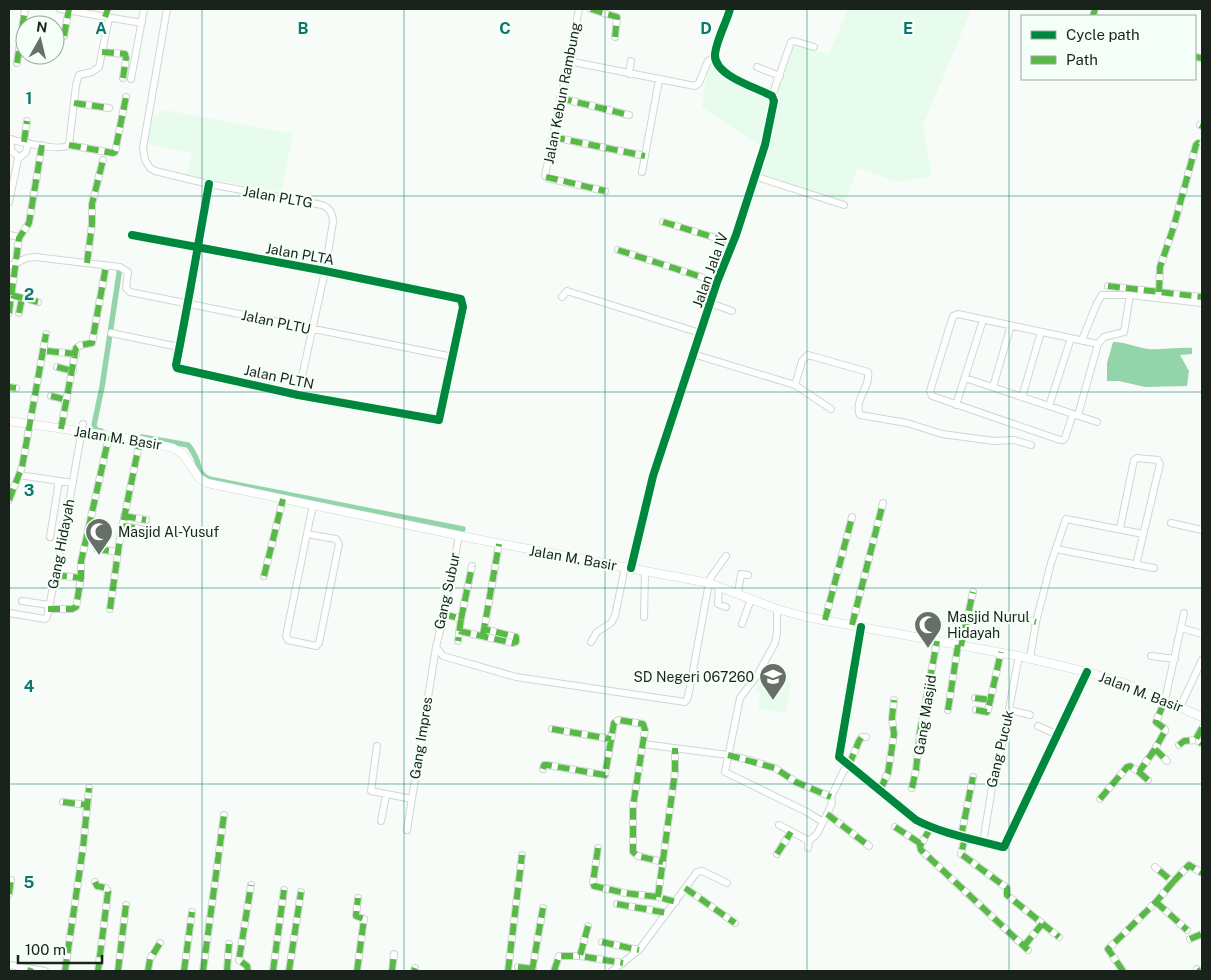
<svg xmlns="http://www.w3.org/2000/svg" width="1211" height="980" viewBox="0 0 1211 980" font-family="'Public Sans',sans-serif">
  <rect width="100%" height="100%" fill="#f7fcf8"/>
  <path fill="#e7fcec" d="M848,9H960L971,11L923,125L932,176L898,182L857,168L845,202L757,175L773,92L791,44L829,54Z
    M709,61L771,100L761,146L702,107Z
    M165,110L293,134L281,192L187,175L192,153L147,144L153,117Z
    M758,676L791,682L786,712L758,709L760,694L756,692Z"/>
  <path fill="#94d4aa" d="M1113,342C1125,342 1136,347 1148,349C1163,350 1177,347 1192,348V354L1180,355L1189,371L1187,386L1145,387L1119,381H1107V363Z"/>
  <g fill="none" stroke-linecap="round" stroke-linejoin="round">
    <path stroke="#94d4aa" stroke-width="5.5" d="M101,431L96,430L94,425L102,387L120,267
      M142,437L188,445C191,448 193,452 195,456C200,465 197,474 209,479L463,529"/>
    <defs>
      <path id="minor" d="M60,9L142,23
        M167,9L143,148L145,160L150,168L155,171L209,184L322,205C330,208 333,214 333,222L325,271L298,395
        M579,9L545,176L547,178L605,191
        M591,9L617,17L615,37
        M1093,16L1095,9
        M64,36L69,9
        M102,52L125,54L126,58L123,78
        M1195,57L1202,58
        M568,61L695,86L699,83L708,61L715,57
        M17,63L25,9
        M757,67L780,76
        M629,74L631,61
        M131,79L144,9
        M772,96L791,42L794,41L814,47
        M560,98L629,115
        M74,103L109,108
        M1200,125L1202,126
        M553,137L645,156
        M9,139C21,142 60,152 69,145L76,85L79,75L92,72L99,67L109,18
        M11,139V151L19,157
        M24,142L27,121
        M69,145L113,153L115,152L126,97
        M642,172L659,80
        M754,176L844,205
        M9,202L18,159L26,152L28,143
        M663,222L733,243
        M9,235L20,237
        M132,235L325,271L461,299L463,307L439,420L298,395L177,368L176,365C188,305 198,245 209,184
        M618,250L717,282
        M87,263L92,224V204L103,160
        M9,266L27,258L35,257L120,267L128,272L126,288L130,292L453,357
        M1108,286L1202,297
        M1159,292L1160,267L1173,229L1196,145L1198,143L1202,145
        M11,295L38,302
        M562,297L567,291L700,333
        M710,303L732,311
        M9,313L19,238L29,223L42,145
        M19,313L22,298
        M111,333L179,347
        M1082,340L1097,303L1102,295H1130L1202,303
        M47,351L76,354
        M693,354L795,385L802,361L808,355L868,372C871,386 853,402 860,415L907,423L942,434L994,441L1014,440L1031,445
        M57,367L73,371
        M965,378L1097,422
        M795,385L831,409
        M9,387L16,388
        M993,387L1011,325
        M51,396L67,400
        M1022,397L1041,332
        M956,405L983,320
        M1049,406L1071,338
        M1073,414L1065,438L1063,440H1060L932,396L930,391L953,316L958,314L1098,344
        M1078,415L1098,344L1104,337L1124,332L1130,295
        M61,429L76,348L81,345L92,343L106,266
        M19,475L73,483
        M9,500L22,467L46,334
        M124,516L146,520
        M1171,523L1202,530
        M123,526L141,529
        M1120,528L1134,460L1137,458L1158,460L1160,464L1136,565
        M307,534L336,539L339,544L319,643L316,646L288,640L286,636L310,519L313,506
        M50,537L59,481
        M97,549L118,552
        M1056,549L1154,568
        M631,568L653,476L717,282L736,235L765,145L774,101L772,96C758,88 713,76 715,54C717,38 726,24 730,9
        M55,575L81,578
        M264,576L283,499
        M719,586L718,604L726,607
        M738,593L741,574L748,575
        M22,601L49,605
        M48,609H72L76,607L81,578V562L109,436
        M110,609L120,538L140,440
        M777,609V632L775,643L758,674L740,698L725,772L807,812L823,822
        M9,613L45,619L47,617L63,537L83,424
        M444,614L461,619L458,641
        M644,617L645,571
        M1017,617L1036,622
        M461,619L472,566
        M825,620L852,517
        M742,624L751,599
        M852,625L883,503
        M861,627L839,757L916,820C943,834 973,839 1002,847H1004L1087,672
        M1181,628L1202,634
        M459,631L513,643L516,642V637L484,629
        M484,631L499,544
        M591,642L597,632L611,623L615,616L625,567
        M961,646L973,592
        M436,647L443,656L516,677L685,702L687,700L690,687L709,583L711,577L726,556
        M1151,656L1175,659
        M1030,658L1036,622L1051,563L1066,519L1143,534
        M975,698L990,700
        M1180,707L1202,660
        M948,710L958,645
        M976,710L987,712L988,710L1001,652
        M1010,710L1030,715
        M1038,726L1058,735
        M1202,728L1196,739L1202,744
        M552,729L611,739
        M643,744L728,755L749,760L775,768L796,782L831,797
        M1179,745L1184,741L1196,740
        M377,746L371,791L412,799
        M1155,749L1167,761
        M849,765L859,741L862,737H866
        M543,769L544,765H547L605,775L614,723L619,720L643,724L645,730L633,806V852L638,856L663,862
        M1139,772L1148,780
        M912,788L916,770L920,732L937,641
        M880,790L888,773L894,734L892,718L894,700
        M1100,799L1127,767L1130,766L1139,772L1155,749L1165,731V729L1156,722L1165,700L1184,613
        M63,802L88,805
        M827,814L869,846
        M381,821L386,795
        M779,825L809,841
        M895,827L921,844
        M931,827L920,846L921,850L1028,950
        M407,830L436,647L444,614L459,536
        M961,837L973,777
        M965,838L961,854L1007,888V895L1059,937
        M983,842L996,764L1001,751L1019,656
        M598,848L593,882L594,886L625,893L658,897L676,902
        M808,848L809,841L817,834L829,810L832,803L831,797L847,764
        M777,854L791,832
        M95,882L97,886L106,888L108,892L98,971
        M1173,882L1189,865L1202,873
        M685,888L735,923
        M9,894L11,880
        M658,897L675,772V748
        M1156,902L1187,930
        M617,904L667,913
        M588,926L580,956L623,963
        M1190,939L1202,934
        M602,942L639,950
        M1024,946L1042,924
        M9,965L45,971
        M518,967L533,969
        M1197,969L1199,971
        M65,971L83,848L89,788
        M118,971L126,905
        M148,971L150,959L160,943
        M184,971L192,912
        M203,971L224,815
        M227,971L229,944
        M248,971L247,966L239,960L251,885
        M273,971L284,890
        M289,971L301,892
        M357,971L364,919L356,916L358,898
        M392,971L394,954
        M414,971L415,968
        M508,971L522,855
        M532,971L543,908
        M554,971L559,956H580
        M612,971L639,950L697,872L702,871L727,883
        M1123,971L1108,949L1156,902L1173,882L1155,867"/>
      <path id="major" d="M9,421L140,440L173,448L183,454L199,478L207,483L481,540L709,583L777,609L806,617L1019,656L1087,672L1124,683L1202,717"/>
    </defs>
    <use href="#minor" stroke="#d0d7d2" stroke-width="8"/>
    <use href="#major" stroke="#d0d7d2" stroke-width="9"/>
    <use href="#minor" stroke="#fefffe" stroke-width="6"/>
    <use href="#major" stroke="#fefffe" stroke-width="8"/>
    <path stroke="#58b947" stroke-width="6" stroke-dasharray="12 6" stroke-linecap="butt" d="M591,9L617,17L615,37
      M1093,16L1095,9
      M105,17L108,9
      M64,36L69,9
      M102,52L125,54L126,58L123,78
      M1195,57L1202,58
      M17,63L25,9
      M560,98L629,115
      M74,103L109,108
      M1200,125L1202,126
      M553,137L645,156
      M24,142L27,121
      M69,145L113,153L115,152L126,97
      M546,177L605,191
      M663,222L733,243
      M618,250L717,282
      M87,263L92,224V204L103,160
      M1108,286L1202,297
      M1159,292L1160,267L1173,229L1196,145L1198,143L1202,145
      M11,295L38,302
      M9,313L19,238L29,223L42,145
      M19,313L22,298
      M47,351L76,354
      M57,367L73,371
      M9,387L16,388
      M51,396L67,400
      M61,429L76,348L81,345L92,343L106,266
      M9,500L22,467L46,334
      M124,516L146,520
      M123,526L141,529
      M97,549L118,552
      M55,575L81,578
      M264,576L283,499
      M48,609H72L76,607L81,578V562L109,436
      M110,609L120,538L140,440
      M444,614L461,619L458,641
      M1017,617L1036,622
      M461,619L472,566
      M825,620L852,517
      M852,625L883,503
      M459,631L513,643L516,642V637L484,629
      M483,635L499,544
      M961,646L973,592
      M975,698L990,700
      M948,710L958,645
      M976,710L987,712L988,710L1001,652
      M1202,728L1196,739L1202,744
      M552,729L611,739
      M1179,745L1184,741L1196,740
      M1155,749L1167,761
      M728,755L775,768L796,782L831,797
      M849,765L859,741L862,737H866
      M543,769L544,765H547L605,775L614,723L619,720L643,724L645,730L633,806V852L638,856L663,862
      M1139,772L1148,780
      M912,788L916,770L920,732L937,641
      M880,790L888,773L894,734L892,718L894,700
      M1100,799L1127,767L1130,766L1139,772L1155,749L1165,731V729L1156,722L1165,700
      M63,802L88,805
      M827,814L869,846
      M895,827L921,844
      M931,827L920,846L921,850L1028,950
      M961,837L973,777
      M965,838L961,854L1007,888V895L1059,937
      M598,848L593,882L594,886L625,893L658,897L676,902
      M777,854L791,832
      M95,882L97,886L106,888L108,892L98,971
      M1173,882L1189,865L1202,873
      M685,888L735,923
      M9,894L11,880
      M658,897L675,772V748
      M1156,902L1187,930
      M617,904L667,913
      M588,926L580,956L623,963
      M1190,939L1202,934
      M602,942L639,950
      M1024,946L1042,924
      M518,967L533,969
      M1197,969L1199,971
      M30,971L31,968
      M65,971L83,848L89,788
      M118,971L126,905
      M148,971L150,959L160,943
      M184,971L192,912
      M203,971L224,815
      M227,971L229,944
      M248,971L247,966L239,960L251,885
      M273,971L284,890
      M289,971L301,892
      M357,971L364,919L356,916L358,898
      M392,971L394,954
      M414,971L415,968
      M508,971L522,855
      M532,971L543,908
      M554,971L559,956H580
      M1123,971L1108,949L1156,902L1173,882L1155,867"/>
    <defs>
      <path id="cycleway" d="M132,235L325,271L461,299L463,307L439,420L298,395L177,368L176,365C188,305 198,245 209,184
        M631,568L653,476L717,282L736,235L765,145L774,101L772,96C758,88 713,76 715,54C717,38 726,24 730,9
        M861,627L839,757L916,820C943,834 973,839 1002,847H1004L1087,672"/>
    </defs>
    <use href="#cycleway" stroke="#f4fff7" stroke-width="11"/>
    <use href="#cycleway" stroke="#00873e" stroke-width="8"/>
  </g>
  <path fill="none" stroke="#0f766e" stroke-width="1" stroke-opacity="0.55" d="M202,9V971M404,9V971M605,9V971M807,9V971M1009,9V971M9,196H1202M9,392H1202M9,588H1202M9,784H1202"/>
  <defs>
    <symbol id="mosque-pin" viewBox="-11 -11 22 30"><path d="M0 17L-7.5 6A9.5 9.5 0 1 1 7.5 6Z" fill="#676f69" stroke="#f4fff7"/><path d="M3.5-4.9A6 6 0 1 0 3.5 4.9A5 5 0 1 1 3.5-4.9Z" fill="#fff"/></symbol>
    <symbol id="school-pin" viewBox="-11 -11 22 30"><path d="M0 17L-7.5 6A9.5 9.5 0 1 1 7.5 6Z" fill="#676f69" stroke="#f4fff7"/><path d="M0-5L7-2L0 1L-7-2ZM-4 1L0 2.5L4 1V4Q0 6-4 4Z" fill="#fff"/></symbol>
  </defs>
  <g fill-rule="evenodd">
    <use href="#mosque-pin" x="83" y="516" width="32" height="43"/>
    <use href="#mosque-pin" x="912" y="609" width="32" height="43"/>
    <use href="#school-pin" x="757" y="661" width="32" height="43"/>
  </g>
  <g text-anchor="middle" stroke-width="4.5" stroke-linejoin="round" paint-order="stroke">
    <g font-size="14" fill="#19231c" stroke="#f4fff7">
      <text transform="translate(562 93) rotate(-79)" y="5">Jalan Kebun Rambung</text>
      <text transform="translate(278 197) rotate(10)" y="5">Jalan PLTG</text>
      <text transform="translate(300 254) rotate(10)" y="5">Jalan PLTA</text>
      <text transform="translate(710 270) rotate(-70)" y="5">Jalan Jala IV</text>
      <text transform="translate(276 322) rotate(12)" y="5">Jalan PLTU</text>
      <text transform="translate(279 377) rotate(12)" y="5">Jalan PLTN</text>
      <text transform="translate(118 438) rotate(9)" y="5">Jalan M. Basir</text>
      <text transform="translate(61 544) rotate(-79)" y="5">Gang Hidayah</text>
      <text transform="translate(573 558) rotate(10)" y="5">Jalan M. Basir</text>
      <text transform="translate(447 591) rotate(-78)" y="5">Gang Subur</text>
      <text transform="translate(1141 692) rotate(21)" y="5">Jalan M. Basir</text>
      <text transform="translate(925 715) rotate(-81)" y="5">Gang Masjid</text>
      <text transform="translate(421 738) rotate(-81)" y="5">Gang Impres</text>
      <text transform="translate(1000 749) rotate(-77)" y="5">Gang Pucuk</text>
    </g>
    <g font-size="14" fill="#19231c" stroke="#f4fff7" text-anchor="start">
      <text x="118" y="537">Masjid Al-Yusuf</text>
      <text x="947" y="622">Masjid Nurul<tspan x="947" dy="16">Hidayah</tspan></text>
      <text x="754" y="682" text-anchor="end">SD Negeri 067260</text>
    </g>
  </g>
  <g font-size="16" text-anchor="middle" font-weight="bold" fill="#0f766e" stroke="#f4fff7" stroke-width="4.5" stroke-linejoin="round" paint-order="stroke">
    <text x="101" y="34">A</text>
    <text x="303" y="34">B</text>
    <text x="505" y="34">C</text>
    <text x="706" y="34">D</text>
    <text x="908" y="34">E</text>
    <text x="29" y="104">1</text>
    <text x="29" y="300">2</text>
    <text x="29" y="496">3</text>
    <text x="29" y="692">4</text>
    <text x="29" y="888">5</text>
  </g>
  <rect width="1211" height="980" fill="none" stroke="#19231c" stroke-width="20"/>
  <rect x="1021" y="15" width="175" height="65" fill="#f4fff7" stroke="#9ca79f"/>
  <rect x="1031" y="31" width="25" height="8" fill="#00873e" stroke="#9ca79f"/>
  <text x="1066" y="40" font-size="15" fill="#19231c">Cycle path</text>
  <rect x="1031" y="56" width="25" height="8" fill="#58b947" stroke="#9ca79f"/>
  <text x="1066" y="65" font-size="15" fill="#19231c">Path</text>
  <g transform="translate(40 40) rotate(8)"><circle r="24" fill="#f4fff7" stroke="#9ca79f"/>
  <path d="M0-4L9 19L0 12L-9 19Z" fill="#676f69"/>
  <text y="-8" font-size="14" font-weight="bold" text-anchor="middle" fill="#19231c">N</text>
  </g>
  <path d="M18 955v8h84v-8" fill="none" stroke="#19231c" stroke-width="2.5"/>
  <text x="25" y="955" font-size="15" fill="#19231c" stroke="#f4fff7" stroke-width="4" paint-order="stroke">100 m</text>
</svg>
